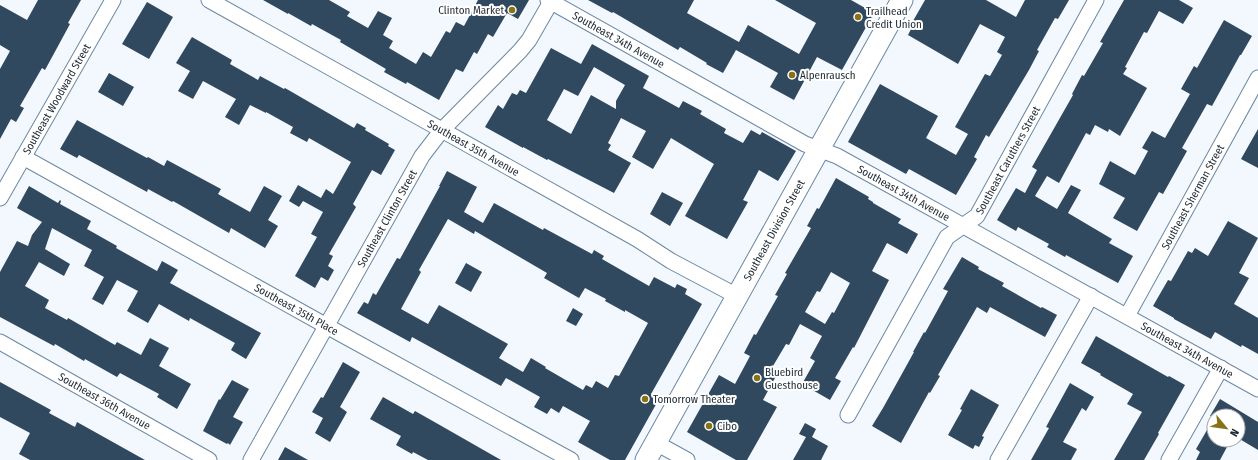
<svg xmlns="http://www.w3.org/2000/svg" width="1258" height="460" viewBox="0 0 1258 460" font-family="'Fira Sans Condensed',sans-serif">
  <rect width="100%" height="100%" fill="#f2f8fd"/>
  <path fill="#30495f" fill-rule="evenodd" d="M38,0H81L68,23L70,24L45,70L42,68L20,106L24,108L16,122L11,119L0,139V69L10,51L0,45V5L27,20Z
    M263,0H329L350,12L347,16L368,28L378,11L392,18L383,35L393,41L389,48L416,64L423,52L431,57L446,31L450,33L456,22L464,26L478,0H529L518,19L507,13L493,37L488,34L477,54L474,52L463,72L456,69L439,100L407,82L406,84L384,72L386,69L340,42L341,40L312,24L311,26L288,13V14Z
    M588,0H694L687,13L739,42L748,25L799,54L816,23L775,0H851L874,13L842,70L817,57L794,100L770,87L778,73L736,50L723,73L706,64L707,63L680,47L678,50L613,12L612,13Z
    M925,0H986L1016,17L1025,0H1069L1058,19L1055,18L1037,50L1039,51L1029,70L989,137L986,135L974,157L977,159L956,195L909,169L906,174L848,142L880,84L938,116L926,138L956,155L968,134L955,127L985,74L990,76L1002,55L997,52L1005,37L980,24L958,64L908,35L911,29L909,28Z
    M1124,0H1179L1193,8L1183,24L1159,11L1147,33L1144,32L1125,67L1127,68L1123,74L1147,88L1120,136L1109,129L1108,132L1095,125L1090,135L1086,133L1059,183L1047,176L1035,196L1057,209L1071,185L1081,190L1068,213L1112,239L1109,243L1133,256L1118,283L1066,255L1065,257L1047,247L1049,244L1018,227L1016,231L997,220L1016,188L1025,193L1037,170L1032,167L1073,95L1072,94L1082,75L1084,76L1103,43L1100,42Z
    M147,2L173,17L149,59L122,44Z
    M1224,20L1252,36L1241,55H1240L1212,106L1207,104L1182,148L1187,151L1163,194L1159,192L1137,231L1113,218L1125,198L1099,184L1110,161L1135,175L1148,151L1142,148L1152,131L1165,138L1190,94L1181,89L1194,66L1197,68Z
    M192,37L232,60L230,64L258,80L260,76L284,89L285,88L354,128L357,123L366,128L365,130L389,144L388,146L395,150L381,175L372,170L353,204L356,207L329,254L333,256L328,266L334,270L328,281L321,277L315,288L295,276L317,237L311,234L323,212L303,201L299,207L289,201L298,185L321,198L326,189L333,194L351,162L309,138L307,142L290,133L293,127L266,112V113L250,105L239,125L225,117L236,99L203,81L193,99L178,91L190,71L176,63Z
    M592,44L649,76L643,88L679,108L683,101L702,111L700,114L726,129L724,133L743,143L751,130L760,135L762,132L796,151L778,181L759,170L743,200L748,202L727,239L685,216L714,164L671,138L653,169L632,157L646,131L621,118L608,143L611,145L608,150L631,163L614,193L548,159L547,160L523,147V148L485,127L498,105L503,109L512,93L517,95L520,90L526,93L551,48L581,64ZM594,67L625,85L616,101V109L591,95L571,134L547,120L564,89L578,96Z
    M109,73L134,87L123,106L98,92Z
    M77,120L147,158L148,157L164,166L167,160L221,189L218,194L250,212L264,186L282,196L268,220L278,226L265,248L231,228L229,233L173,201L172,202L148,189L147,192L79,155L77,158L60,149Z
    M1258,129V168L1241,159Z
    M447,171L477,187L464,212L483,223L494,203L543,230L544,228L592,254L594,250L604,256L602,259L649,286L654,277L675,288L677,284L687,289L685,294L702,304L651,394L659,399L625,460H610L578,442L590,421L563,406L559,413L551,408L547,414L534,407L540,397L506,378L501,386L412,337L410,342L357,313L364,302L368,304L373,293L376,295L397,258L400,259L440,186H439ZM448,219L474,234L475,231L547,273L544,278L579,298L585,288L606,299L605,301L625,312V310L648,323L619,376L615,375L608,388L596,381L592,388L586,385L583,390L545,368L546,367L531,358L523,372L499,358L508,344L439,305L428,324L401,309L421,272L419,270Z
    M836,178L869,197L868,199L873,202V203L901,219L898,223L918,234L907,254L887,243L872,271L889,280L854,348L853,347L835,378L841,381L830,400L802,384L815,361L810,358L822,336L800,324L789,345L786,344L770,371L772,372L771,373L776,376L763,400L777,407L747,460H736L687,432L719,375L735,384L750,356L744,353L754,334L756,335L778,296L775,295L787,274L785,273L811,228L807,226L817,208L819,209ZM831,272L850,283L834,313L832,312L825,324L805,312L817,291L820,292Z
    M29,186L58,203L60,200L61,201L60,204L91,221L87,229L117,246L116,248L157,271L162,261L178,270L170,283L261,333L246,359L231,350L235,343L190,318L189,321L159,304L148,323L127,311L138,291L117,280L103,305L92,299L104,277L84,266L92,250L52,228L45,249L70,264L64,276L39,262L25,286L49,300L45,308L67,320L68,318L115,345L117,342L141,355L150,338L169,348L159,366L191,384L177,409L157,397L159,394L120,373L117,377L85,359L84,361L55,344L54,346L0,317V272L17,241L28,246L32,235L42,222L17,208Z
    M662,192L683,203L670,226L650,214Z
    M1228,221L1258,238L1239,273L1249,278L1234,304L1258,318V354L1242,345L1241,347L1215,332L1211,339L1174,319V318L1153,306L1168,280L1171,281L1188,251L1192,253L1195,248L1208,256Z
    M962,257L979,267L978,269L1004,283L1002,286L1041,308L1042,307L1057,315L1045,337L990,307L987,313L977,307L938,375L940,376L930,393L929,392L901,443L872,426L883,408L914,352H913L924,332L925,333L948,291L943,289Z
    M466,263L482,272L471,292L455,283Z
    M573,308L583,314L576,326L566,321Z
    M1096,336L1168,377L1169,376L1185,385L1158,433L1159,434L1144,460H1114L1142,412L1127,404L1133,394L1100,375L1101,374L1081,363Z
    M343,362L360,372L340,407L347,412L330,442L315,433L323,418L312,412L321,397L323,398Z
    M232,380L249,389L233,417L243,422L230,445L228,443L227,444L203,431L219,399L220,400Z
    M0,382L51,410L49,413L75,427L77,422L145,460H30L19,454L30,433L0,417Z
    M1070,383L1094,397L1086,411L1082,408L1063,442L1077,449L1071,460H1031L1049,428L1046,427Z
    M971,389L999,405L982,436L984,437L979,447L975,445L973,449L948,435L962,410L960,409Z
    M383,397L413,414L415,411L438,424L501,460H428L413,452L412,454L396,445L401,436L370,419Z
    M1220,399L1258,422V450L1238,438V416H1210Z
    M1214,418V440L1227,447L1220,460H1196L1200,452L1196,449Z
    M805,423L816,429L812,437L828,446L821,460H793L806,437L799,434Z
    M285,447L308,460H278Z"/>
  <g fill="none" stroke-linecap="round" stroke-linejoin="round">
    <defs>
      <g id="minor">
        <path id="s1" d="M209,0L637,239L671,261L737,296"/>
        <path id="s2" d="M548,0L805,144L837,156L1258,389"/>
        <path id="s3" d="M23,157L341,334L571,460"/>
        <path id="s4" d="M0,198L113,0"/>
        <path id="s5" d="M1127,316L1258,78"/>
        <path id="s6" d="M0,342L209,460"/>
        <path id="s7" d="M848,415L947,237L977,216L1096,0"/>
        <path d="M656,443L687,460"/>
        <path id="s8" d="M251,460L422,156L442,130L520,51L529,40L552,0"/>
        <path d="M998,460L1091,296"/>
        <path d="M1169,460L1221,368"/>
      </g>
      <g id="secondary">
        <path id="s9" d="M646,460L902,0"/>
      </g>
    </defs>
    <use href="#minor" stroke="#6d88a1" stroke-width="17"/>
    <use href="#secondary" stroke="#6d88a1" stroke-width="23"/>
    <use href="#minor" stroke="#fff" stroke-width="15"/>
    <use href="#secondary" stroke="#fff" stroke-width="21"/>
  </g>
  <g fill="#877315" stroke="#fff" stroke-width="1.5">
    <circle cx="512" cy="10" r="4"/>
    <circle cx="858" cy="17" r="4"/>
    <circle cx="792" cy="75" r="4"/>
    <circle cx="757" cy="378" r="4"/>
    <circle cx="645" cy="399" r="4"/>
    <circle cx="709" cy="426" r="4"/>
  </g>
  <g text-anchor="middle" stroke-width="4" stroke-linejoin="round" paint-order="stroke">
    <g font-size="11" fill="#1d2933" stroke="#fff" text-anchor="start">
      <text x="504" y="14" text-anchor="end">Clinton Market</text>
      <text x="866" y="15">Trailhead<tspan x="866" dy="13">Credit Union</tspan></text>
      <text x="800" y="79">Alpenrausch</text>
      <text x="765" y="376">Bluebird<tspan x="765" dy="13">Guesthouse</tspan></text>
      <text x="653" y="403">Tomorrow Theater</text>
      <text x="717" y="430">Cibo</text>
    </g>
    <g font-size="11" fill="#1d2933" stroke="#fff">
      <text dy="4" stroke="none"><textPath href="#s2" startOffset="81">Southeast 34th Avenue</textPath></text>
      <text dy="4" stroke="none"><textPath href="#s4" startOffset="114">Southeast Woodward Street</textPath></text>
      <text dy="4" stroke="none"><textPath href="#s1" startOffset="303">Southeast 35th Avenue</textPath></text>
      <text dy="4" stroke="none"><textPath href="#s7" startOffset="304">Southeast Caruthers Street</textPath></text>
      <text dy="4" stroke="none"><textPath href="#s2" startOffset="405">Southeast 34th Avenue</textPath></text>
      <text dy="4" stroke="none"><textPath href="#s5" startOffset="136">Southeast Sherman Street</textPath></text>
      <text dy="4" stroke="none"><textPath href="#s8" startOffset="277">Southeast Clinton Street</textPath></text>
      <text dy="4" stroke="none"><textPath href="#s9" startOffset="263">Southeast Division Street</textPath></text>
      <text dy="4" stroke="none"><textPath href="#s3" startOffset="313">Southeast 35th Place</textPath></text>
      <text dy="4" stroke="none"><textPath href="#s2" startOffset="729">Southeast 34th Avenue</textPath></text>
      <text dy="4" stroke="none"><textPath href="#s6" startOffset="120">Southeast 36th Avenue</textPath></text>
    </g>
  </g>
  <g transform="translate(1226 428) rotate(119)"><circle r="19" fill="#ffffff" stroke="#a5a9ad"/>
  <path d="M0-3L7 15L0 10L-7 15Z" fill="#877315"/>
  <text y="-6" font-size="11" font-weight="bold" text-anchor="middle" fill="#1d2933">N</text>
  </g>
</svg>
